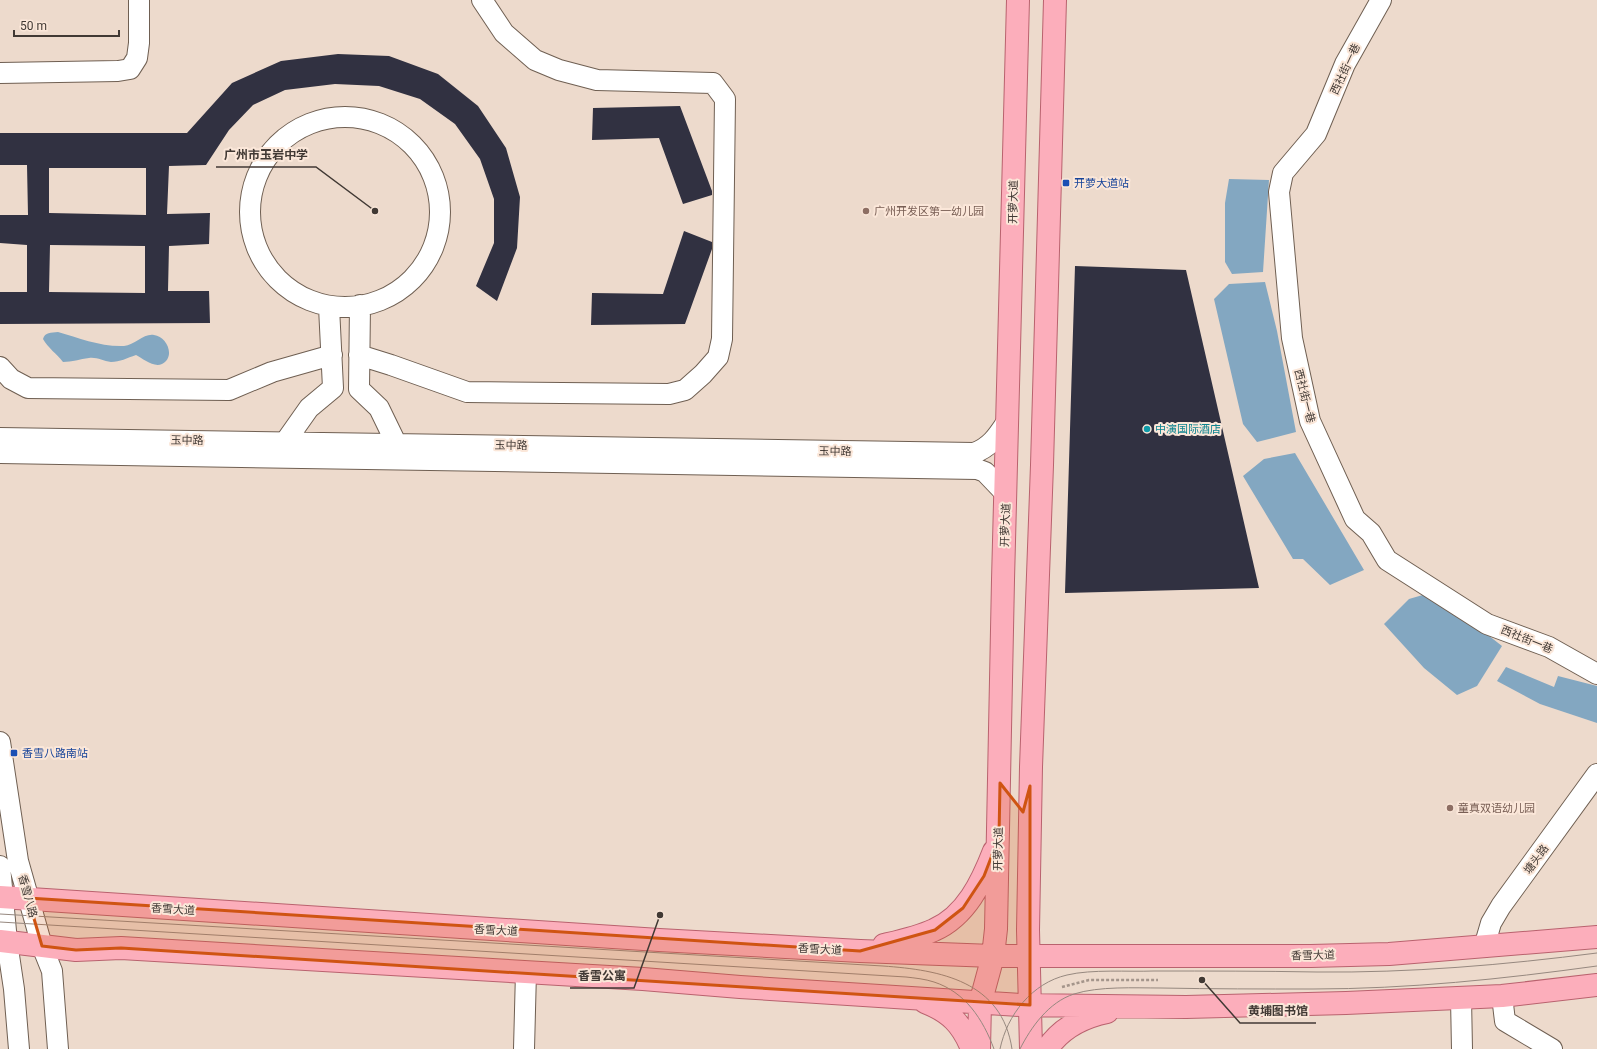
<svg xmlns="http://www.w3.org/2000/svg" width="1597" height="1049" viewBox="0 0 1597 1049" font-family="Roboto,'Noto Sans SC',sans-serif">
  <rect width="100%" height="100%" fill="#eddacc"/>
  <path fill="#83a7c1" d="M1229,179L1269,180L1263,272L1232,274L1225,262V203Z
    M1265,282L1277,331L1296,432L1257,442L1243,424L1214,299L1229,284Z
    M58,332C79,338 101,347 124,346C135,345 144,333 154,335C165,336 174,352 166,361C157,371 144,359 136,355C127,358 120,362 111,362C103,361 97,357 89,358C80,359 72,362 63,362C57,354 48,348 43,339C45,332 51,333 58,332Z
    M1295,453L1364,570L1330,585L1303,559H1293L1243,476L1264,459Z
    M1433,592L1502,646L1477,686L1457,695L1424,668L1384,624L1409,599Z
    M1506,667L1554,687L1558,676L1597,686V723L1540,704L1497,681Z"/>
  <path fill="#313141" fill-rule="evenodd" d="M338,54L389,56L438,74L478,106L506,148L520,197L517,248L497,301L476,286L494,243V199L480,159L455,124L420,99L379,86L335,84L285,90L253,105L229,130L206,165L169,166L167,214L210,213L209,244L169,246L168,291H209L210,323L0,324V292H27V245L0,243V215H28L27,165H0V133H187L232,83L281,61ZM49,168H146V215L49,213ZM50,245L145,246V293L49,292Z
    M680,106L712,191V195L683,204L659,138L592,140L593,108Z
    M684,231L712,242V249L685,324L591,325L592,293L663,294Z
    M1075,266L1186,270L1259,588L1065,593Z"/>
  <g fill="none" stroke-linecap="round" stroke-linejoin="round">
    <defs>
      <path id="minor" d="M1381,0L1345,64L1316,134L1283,173L1279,192L1292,338L1310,421L1355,519L1371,533L1387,560L1487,624L1549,647L1597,674
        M0,73L118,71L130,69L137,58L139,43V0
        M250 212a95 95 0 1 1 190 0a95 95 0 1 1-190 0Z
        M360,305L359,389L379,408L396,443
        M359,355L391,365L467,392L669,394L685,390L703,374L718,357L722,339L725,99L713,83L597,80L559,70L535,60L504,33L482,0
        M0,367L11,379L28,388L229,390L272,372L332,355
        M0,438L974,453C991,447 998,435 1008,420
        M285,442L309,408L333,388L329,307
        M0,453L977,469L985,472L1006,494
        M0,742L18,861L42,946L52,971L58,1049
        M0,866L7,942L14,989L19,1049
        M1484,947L1491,923L1501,906L1597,774
        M1502,996L1505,1021L1552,1049
        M1461,998L1462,1049
        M524,1049L526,972"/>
      <path id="major" d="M0,897L659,940L860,951L993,956H1311L1389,954L1597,937
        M0,941L76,950L121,948L643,979L740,987L1020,1005L1186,1007L1346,1003L1502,996L1597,985
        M884,945C901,941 919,937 934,930C966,916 982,882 994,851
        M925,1002C950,1012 962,1024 972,1049
        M979,1049L980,1004L993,956L996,929L1003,580L1018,0
        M1031,1049L1028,930L1031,767L1042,465L1055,0
        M1047,1049C1061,1028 1083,1017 1107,1012"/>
    </defs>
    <use href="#minor" stroke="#6f5f52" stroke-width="22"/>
    <use href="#major" stroke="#b9626e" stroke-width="24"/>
    <path stroke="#a4958b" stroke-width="2.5" stroke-dasharray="3 2" stroke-linecap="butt" d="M1062,987L1089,980H1158"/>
    <use href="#minor" stroke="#fff" stroke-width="20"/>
    <use href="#major" stroke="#fcaebb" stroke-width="22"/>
    <path stroke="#96887f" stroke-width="1" d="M0,914L883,966C940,970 1002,981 1012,1049
      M0,922L906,977C915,978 925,979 934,982C965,992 983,1019 994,1049
      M1000,1049C1007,1015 1032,983 1067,975C1092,969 1128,972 1154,971C1208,971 1262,971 1317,972C1410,973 1504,965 1597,953
      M1020,1049C1031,1027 1049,1002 1074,994C1099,986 1135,988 1161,988C1212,989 1263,989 1313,989C1408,989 1503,979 1597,966"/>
  </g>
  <path fill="#cf5412" fill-opacity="0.2" stroke="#cf5412" stroke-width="3" stroke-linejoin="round" d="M1000,783L1023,812L1030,786V1005L121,948L76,950L42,946L28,898L860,951L935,930L963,908L984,876L999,837Z"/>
  <g fill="#1a4fb4" stroke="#fbe7d9" stroke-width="1.5">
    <rect x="1062" y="179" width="8" height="8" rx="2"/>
    <rect x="10" y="749" width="8" height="8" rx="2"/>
  </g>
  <g fill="#8d6e63" stroke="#fbe7d9" stroke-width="1.5">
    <circle cx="866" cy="211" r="4"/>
    <circle cx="1450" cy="808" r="4"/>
  </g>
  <circle fill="#0f9aa8" stroke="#fbe7d9" stroke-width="1.5" cx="1147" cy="429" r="4"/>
  <g text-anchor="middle" stroke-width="4" stroke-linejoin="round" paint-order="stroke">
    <g font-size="11" fill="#413934" stroke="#fbe7d9">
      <text transform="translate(1345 69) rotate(-65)" y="4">西社街一巷</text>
      <text transform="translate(1013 202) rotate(-89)" y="4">开萝大道</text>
      <text transform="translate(1305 396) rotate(76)" y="4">西社街一巷</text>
      <text transform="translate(187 440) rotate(1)" y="4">玉中路</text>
      <text transform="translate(511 445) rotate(1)" y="4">玉中路</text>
      <text transform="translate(835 451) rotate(1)" y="4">玉中路</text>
      <text transform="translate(1005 525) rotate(-88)" y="4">开萝大道</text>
      <text transform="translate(1527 639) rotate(22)" y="4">西社街一巷</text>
      <text transform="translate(998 849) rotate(-89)" y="4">开萝大道</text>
      <text transform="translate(1536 859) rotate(-54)" y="4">塘头路</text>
      <text transform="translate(28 896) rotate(75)" y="4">香雪八路</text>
      <text transform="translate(173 909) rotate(4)" y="4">香雪大道</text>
      <text transform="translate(496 930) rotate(3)" y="4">香雪大道</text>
      <text transform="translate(820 949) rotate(3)" y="4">香雪大道</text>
      <text transform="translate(1313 955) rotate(-1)" y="4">香雪大道</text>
    </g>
    <g font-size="11" fill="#164399" stroke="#fbe7d9" text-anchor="start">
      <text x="1074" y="187">开萝大道站</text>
      <text x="22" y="757">香雪八路南站</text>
    </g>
    <g font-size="11" fill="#785e54" stroke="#fbe7d9" text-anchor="start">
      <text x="874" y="215">广州开发区第一幼儿园</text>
      <text x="1458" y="812">童真双语幼儿园</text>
    </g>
    <g font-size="11" fill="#0d838f" stroke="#fbe7d9" text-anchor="start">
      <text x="1155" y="433">中演国际酒店</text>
    </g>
  </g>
  <path fill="none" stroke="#413934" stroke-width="1.5" d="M375 211L316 167H216M660 915L634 988H570M1202 980L1240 1023H1316"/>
  <g fill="#413934" stroke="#fbe7d9" stroke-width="1.5">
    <circle cx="375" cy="211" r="4"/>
    <circle cx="660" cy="915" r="4"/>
    <circle cx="1202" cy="980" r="4"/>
  </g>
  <g font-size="12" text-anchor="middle" font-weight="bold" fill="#413934" stroke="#fbe7d9" stroke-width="4" stroke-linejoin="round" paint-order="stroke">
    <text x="266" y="159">广州市玉岩中学</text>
    <text x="602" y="980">香雪公寓</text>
    <text x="1278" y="1015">黄埔图书馆</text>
  </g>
  <path d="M14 30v6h105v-6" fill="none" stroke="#413934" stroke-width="2"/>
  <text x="20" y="30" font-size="12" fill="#413934" stroke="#fbe7d9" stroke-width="3" paint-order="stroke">50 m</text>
</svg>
